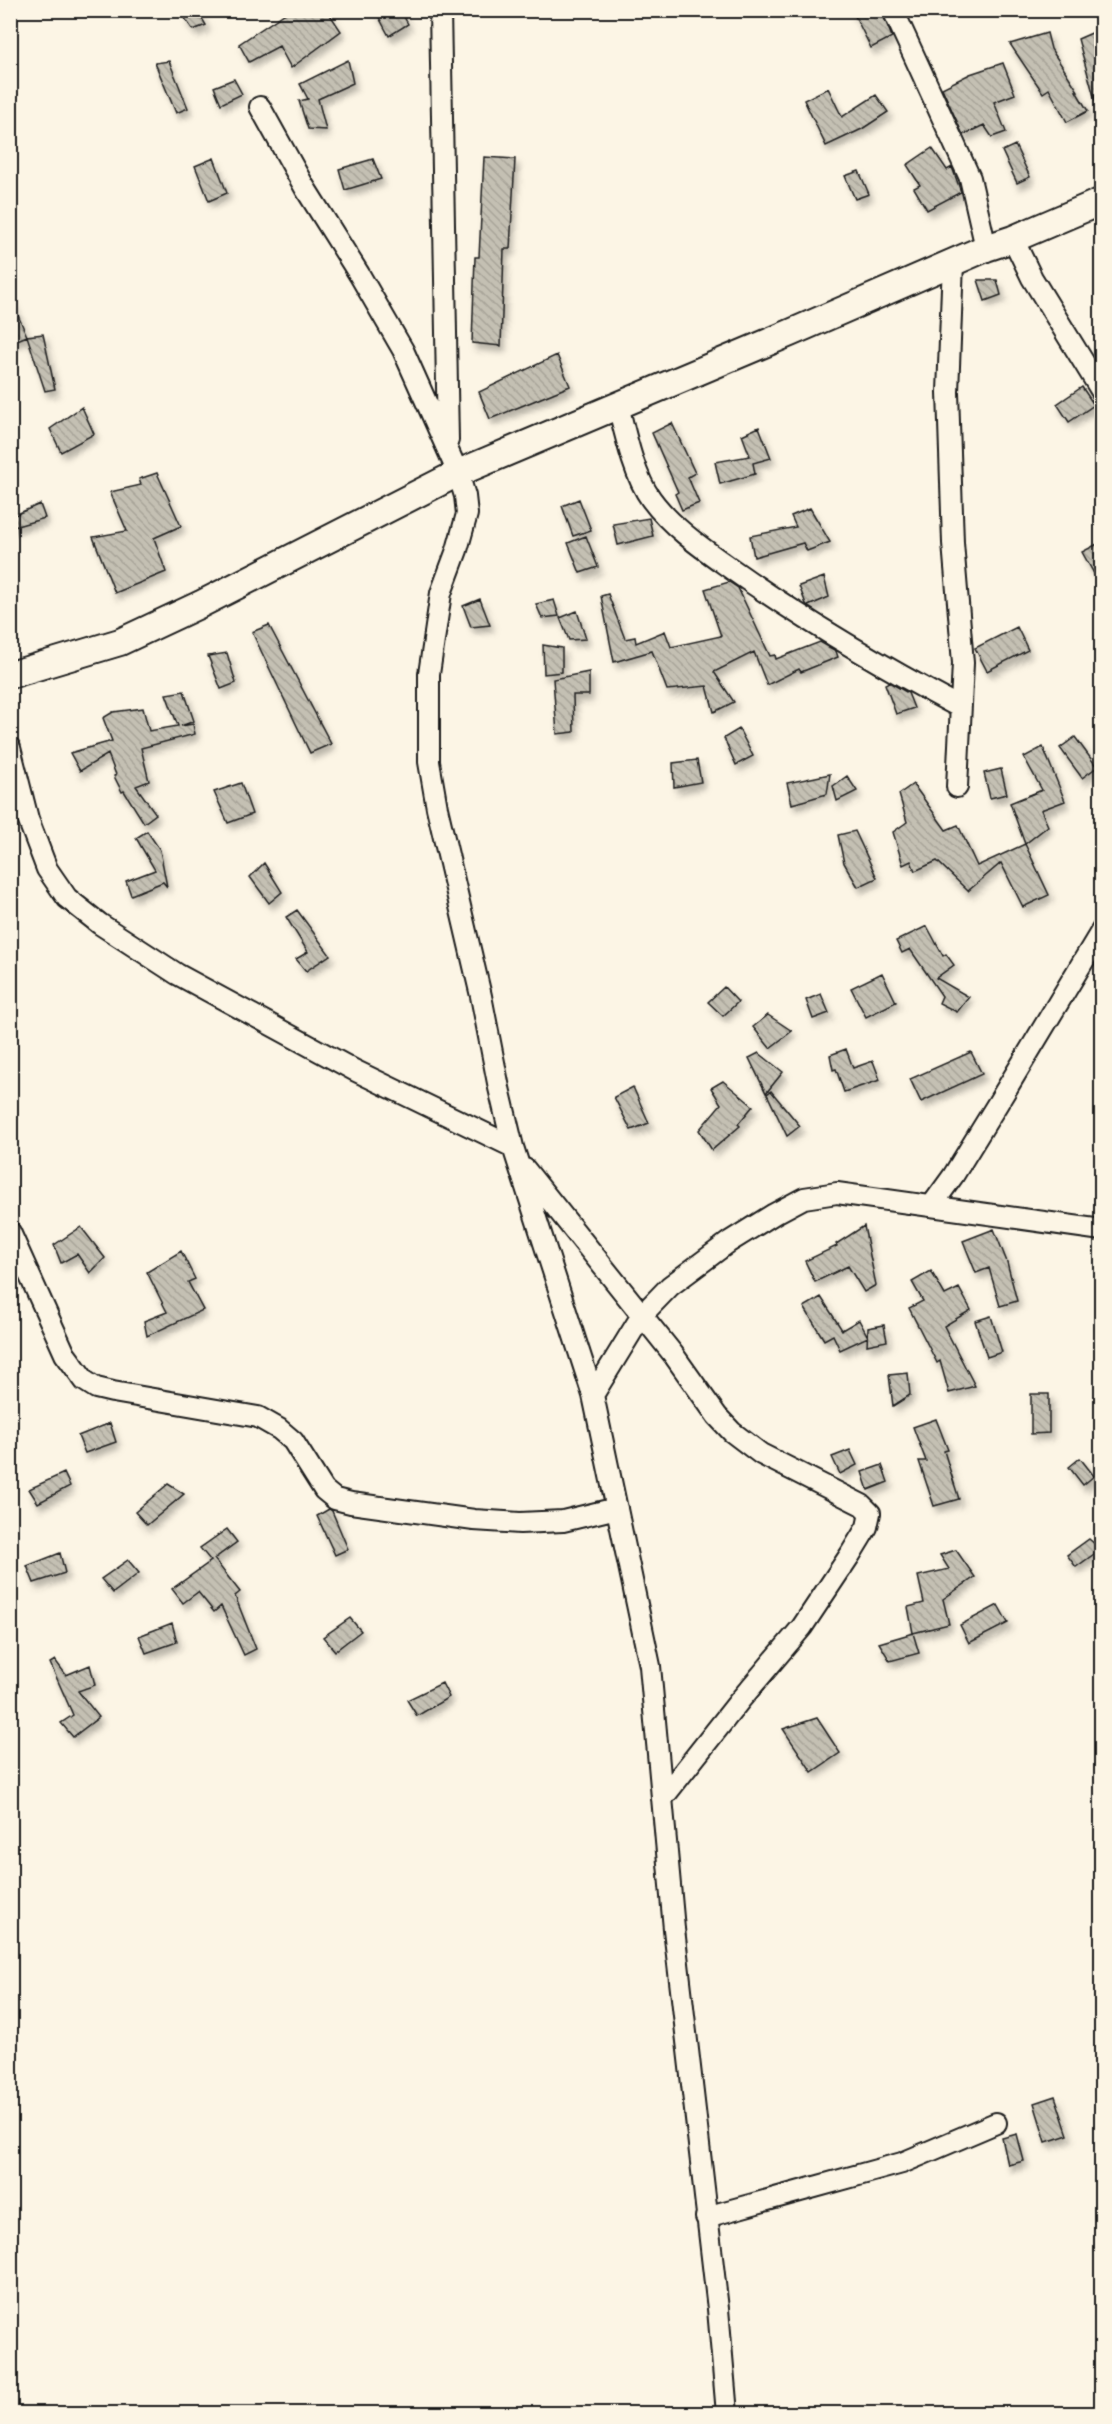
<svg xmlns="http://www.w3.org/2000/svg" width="1112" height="2424" viewBox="0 0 1112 2424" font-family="'Patrick Hand',sans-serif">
  <defs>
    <pattern id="building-back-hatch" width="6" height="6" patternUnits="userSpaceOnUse" patternTransform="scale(1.5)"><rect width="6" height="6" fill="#c4c0b3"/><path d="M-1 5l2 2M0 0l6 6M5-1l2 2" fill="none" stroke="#a8a499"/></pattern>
    <filter id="shadow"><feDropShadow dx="3.5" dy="6" stdDeviation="3" flood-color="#0004"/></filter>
  </defs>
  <rect width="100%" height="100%" fill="#fcf5e5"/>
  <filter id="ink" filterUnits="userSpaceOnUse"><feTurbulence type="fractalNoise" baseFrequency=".0167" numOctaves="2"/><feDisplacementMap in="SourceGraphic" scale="12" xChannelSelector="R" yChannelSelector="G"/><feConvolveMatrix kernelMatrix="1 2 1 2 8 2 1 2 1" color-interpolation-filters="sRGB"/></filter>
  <g filter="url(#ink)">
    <path fill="url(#building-back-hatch)" stroke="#1c1c1c" stroke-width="1.5" filter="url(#shadow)" d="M197,10L206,25L193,30L184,17Z
      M290,10H327L341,31L291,68L279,46L249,62L239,44Z
      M375,10H400L408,24L389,36Z
      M852,10H881L892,37L871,48Z
      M1101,29V106L1097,107L1078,39Z
      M1047,33L1051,49L1078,91H1076L1088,111L1067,122L1049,89L1043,93L1010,44Z
      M348,60L353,83L318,99L326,130L308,129L299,101L308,99L300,84Z
      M169,61L188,108L176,113L155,63Z
      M1003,63L1015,94L994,102L1006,132L992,137L984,125L963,135L942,88L970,74Z
      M234,79L242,94L221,104L214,87Z
      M828,88L842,117L876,95L888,112L862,129L826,146L804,100Z
      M1015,145L1030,177L1017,183L1002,151Z
      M932,148L947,170L952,167L961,192L927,210L914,188L920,185L907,165Z
      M484,157L515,159L510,249H504L501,346L472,343L475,257H479Z
      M214,158L227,193L209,201L195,166Z
      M373,159L381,179L345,190L339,169Z
      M859,171L869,194L855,199L845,176Z
      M978,280H997L1001,295L985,301Z
      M10,297L27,336L10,343Z
      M43,334L55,389L45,391L27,336Z
      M557,355L570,386L490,419L479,392Z
      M1082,387L1094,405L1069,422L1057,404Z
      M82,407L94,434L61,452L50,429Z
      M672,423L695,473L688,477L699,503L682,510L675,494L678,492L652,433Z
      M759,427L771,458L753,463L755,474L720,484L715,462L750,456L742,435Z
      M157,473L181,526L154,538L166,572L115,593L93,537L127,531L110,492L141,485L139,479Z
      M579,499L591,530L573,536L562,506Z
      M40,504L45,518L10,528V517Z
      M810,508L830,542L807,551L803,543L754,557L750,536L796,527L791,516Z
      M649,518L653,536L618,545L613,524Z
      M586,536L598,567L580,573L568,543Z
      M1101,542V586L1082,552Z
      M824,577L829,597L808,606L806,604L799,586Z
      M729,582L738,588L770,656L775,655L776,659L820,642L836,651L838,657L801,672L799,669L767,685L754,652L714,672L734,702L714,712L707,686L667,690L652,651L614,662L601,596L608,594L625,639L635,637L636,643L665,631L671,647L721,636L705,589Z
      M480,599L490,625L471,627L463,606Z
      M554,600L559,616L542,618L536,604Z
      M577,611L586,639L569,640L560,618Z
      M269,625L331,744L310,753L252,632Z
      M1017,627L1028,650L987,671L975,648Z
      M543,645L562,648V672L544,674Z
      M227,653L236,683L221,689L208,656Z
      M589,672V695H573L574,732L557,734L553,679Z
      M889,682L908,693L914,708L896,714L885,684Z
      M184,691L194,721L181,726L193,724L195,734L141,748L149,781L136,786L156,814L144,823L124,791L122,792L114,776L116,775L108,754L80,771L70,753L112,741L103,718L113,712L143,708L149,731L178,726L166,694Z
      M739,729L753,756L736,765L724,738Z
      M1075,737L1097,767L1082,778L1060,748Z
      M1043,747L1065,801L1041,810L1048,826L1025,844L1010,803L1042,790L1024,757Z
      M697,760L701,782L674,787L673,763Z
      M1001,769L1007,794L990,798L984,773Z
      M830,774L827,794L792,804L787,783Z
      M847,776L857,791L837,801L833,786Z
      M241,783L252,814L228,823L214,792Z
      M913,784L946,830L958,825L977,866L1025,844L1049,895L1023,907L1001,863L968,891L937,861L915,871L911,861L903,865L893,832L907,822L899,794Z
      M147,831L160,850L167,887L163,882L131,895L126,881L155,870L136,838Z
      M855,831L877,878L858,887L844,863L838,835Z
      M264,863L282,892L269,903L250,877Z
      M297,910L330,955L306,971L296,959L308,952L286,917Z
      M927,926L943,956L946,954L954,965L936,978L969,997L957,1012L939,1003L942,996L910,949L902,953L896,941Z
      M882,973L896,1002L866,1017L851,988Z
      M724,987L738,1002L723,1016L708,1002Z
      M821,994L829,1013L813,1019L806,1000Z
      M768,1015L792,1031L770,1048L753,1027Z
      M846,1049L853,1068L873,1061L880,1080L844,1092L836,1069L833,1070L830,1055Z
      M971,1052L982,1074L921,1102L910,1079Z
      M759,1053L783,1072L766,1093L749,1058Z
      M723,1081L753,1106L738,1124L740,1126L712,1150L699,1130L721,1104L711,1088Z
      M633,1087L649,1123L631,1130L614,1097Z
      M771,1091L800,1126L787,1136L767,1094Z
      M864,1226L876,1285L864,1292L848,1266L815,1282L805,1261L837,1246L836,1244Z
      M81,1227L105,1258L90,1273L77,1254L61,1263L54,1245Z
      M994,1229L1007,1262L1017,1301L1000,1306L989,1268L976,1273L963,1241Z
      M181,1251L195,1279L188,1282L203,1310L147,1336L144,1321L167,1312L147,1272Z
      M931,1271L945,1295L959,1288L971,1310L944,1326L975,1386L949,1393L940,1361L937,1363L909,1308L923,1301L912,1282Z
      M821,1297L842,1330L859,1320L868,1337L840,1350L833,1335L824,1340L804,1307Z
      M991,1316L1002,1352L987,1357L975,1321Z
      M884,1325L887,1341L867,1345L868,1328Z
      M908,1373L910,1395L893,1406L889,1375Z
      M1031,1394H1049V1433L1031,1434Z
      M936,1419L948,1450L944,1451L959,1499L934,1506L919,1461H926L913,1427Z
      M110,1423L116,1442L85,1453L78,1436Z
      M850,1450L857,1465L840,1474L832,1457Z
      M1080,1458L1094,1476L1083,1485L1069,1467Z
      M882,1465L888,1482L868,1490L862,1472Z
      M64,1473L70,1486L38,1503L29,1489Z
      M168,1484L184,1494L147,1525L135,1512Z
      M329,1509L332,1511L348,1549L335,1555L317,1516Z
      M227,1529L237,1542L214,1559L240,1592L235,1596L256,1649L244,1655L221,1606L214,1612L198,1592L183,1603L172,1589L211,1561L200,1548Z
      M1089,1539L1101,1549L1076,1567L1067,1555Z
      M956,1550L975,1577L943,1599L949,1624L913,1633L908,1607L924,1603L918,1576L949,1569L940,1555Z
      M60,1553L65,1573L34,1583L27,1566Z
      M128,1560L139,1573L113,1593L101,1579Z
      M998,1605L1008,1623L969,1643L960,1625Z
      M350,1618L361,1631L335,1651L323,1637Z
      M172,1623L177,1642L146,1653L139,1636Z
      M913,1633L919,1653L890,1661L879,1643Z
      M55,1660L66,1675L90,1665L95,1685L78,1691L99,1717L73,1737L61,1723L73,1715L50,1663Z
      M442,1683L449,1697L417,1716L407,1700Z
      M817,1718L840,1753L812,1772L783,1729Z
      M1055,2096L1068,2135L1046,2142L1034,2103Z
      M1017,2134L1024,2161L1008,2165L1002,2138Z"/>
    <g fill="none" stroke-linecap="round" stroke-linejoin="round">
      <defs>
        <path id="minor" d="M440,10L448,440
          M893,10L970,178L986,248
          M260,107L305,188L359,274L403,350L458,473L465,496L467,514L457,550L441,593L429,674V762L437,808L481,996L499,1088L513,1147L593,1395L650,1666L674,1929L718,2309L727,2414
          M1013,239L1032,278L1102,392
          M953,262L948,392L953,543L963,663L957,787
          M618,405C625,433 634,476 651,499C672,528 705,550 733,570C805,621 882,666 959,707
          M10,748L28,819L47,869L67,898L100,924L177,974L354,1070L513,1147
          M525,1169L673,1354L717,1416L732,1432L761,1454L862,1505L870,1513L867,1527L850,1555L802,1627L741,1699L662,1799
          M932,1205L953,1176L998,1103L1102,930
          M10,1232L65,1354L85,1381L96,1388L113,1392L258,1417L279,1429L293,1441L324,1490L335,1499L351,1503L474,1520L520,1523L563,1521L617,1508
          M593,1395L642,1315L670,1286L729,1242L774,1214L804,1198L837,1193L1102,1230
          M706,2217L902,2163L996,2123"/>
        <path id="major" d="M10,675L120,642L201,604L458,473L790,333L986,248L1013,239L1102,201"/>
      </defs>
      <use href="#minor" stroke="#1c1c1c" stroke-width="24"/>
      <use href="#major" stroke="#1c1c1c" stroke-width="30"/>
      <use href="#minor" stroke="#fcf5e5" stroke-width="20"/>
      <use href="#major" stroke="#fcf5e5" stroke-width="26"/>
    </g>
  </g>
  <rect width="1112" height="2424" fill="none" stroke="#fcf5e5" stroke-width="36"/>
  <rect x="18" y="18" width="1076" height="2388" fill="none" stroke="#1c1c1c" stroke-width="2" filter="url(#ink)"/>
</svg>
